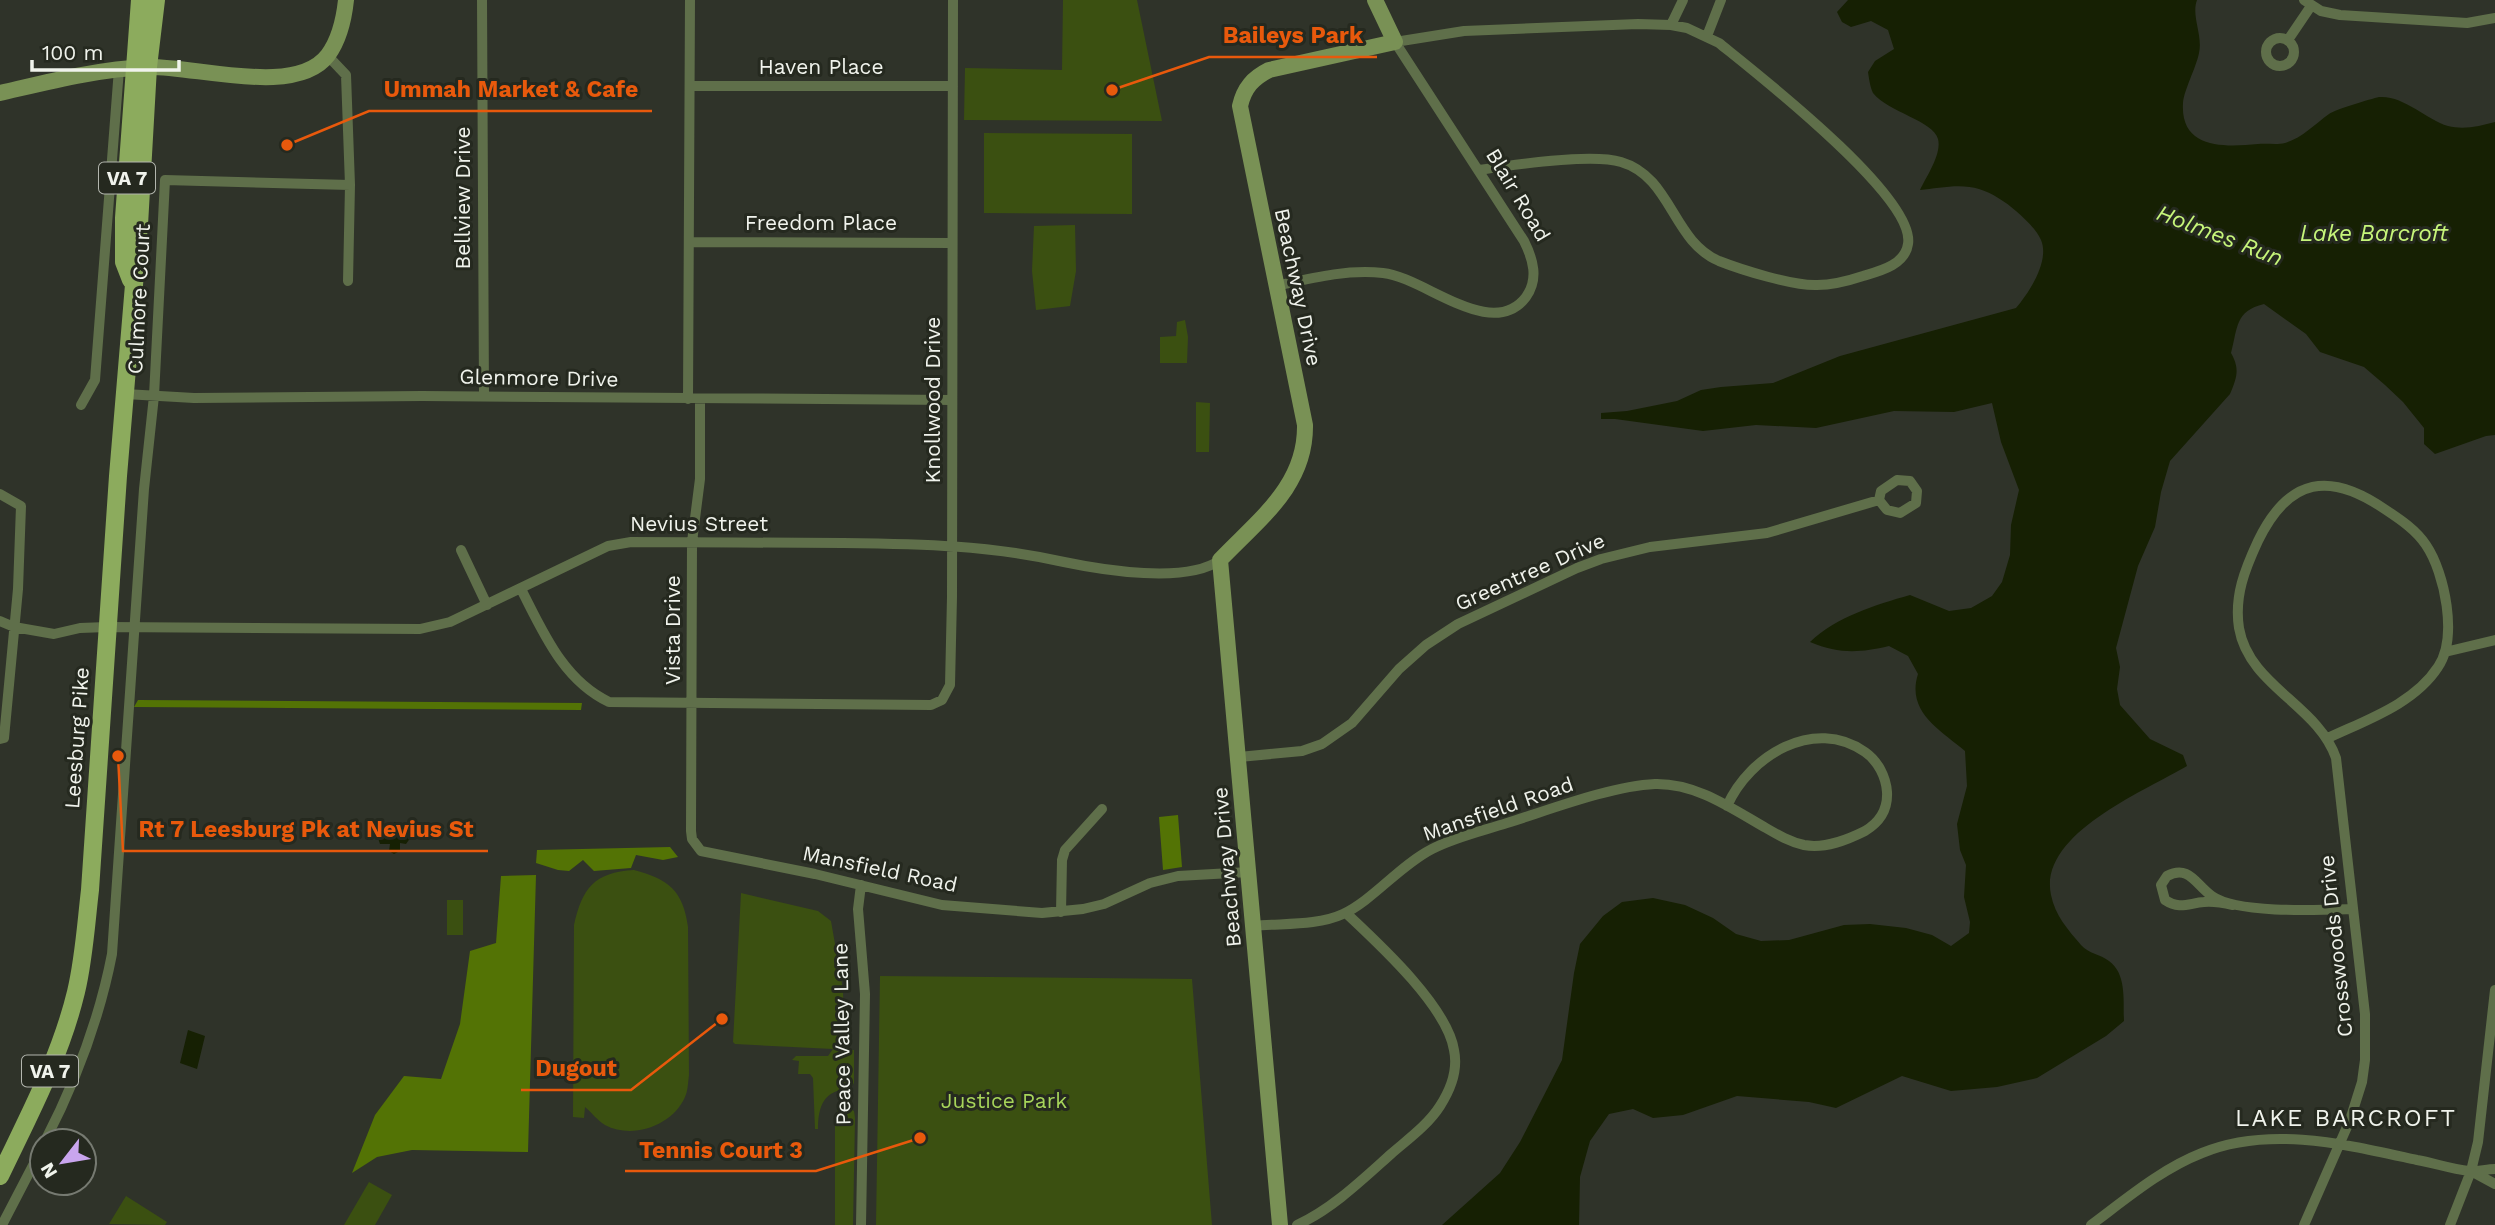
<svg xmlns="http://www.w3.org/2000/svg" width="2495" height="1225" viewBox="0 0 2495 1225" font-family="'Work Sans',sans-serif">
  <rect width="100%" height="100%" fill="#2f3329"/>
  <path fill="#3b5011" d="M1063,0H1137L1162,121L964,120L965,68L1062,70Z
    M984,133L1132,134V214L984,213Z
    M1075,225L1076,271L1070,306L1036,310L1032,271L1034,226Z
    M1185,320L1188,337L1187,363H1160V337L1176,336L1177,322Z
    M1196,402L1210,403L1209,452H1196Z
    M634,870C668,879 683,890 688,927L689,1075C688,1082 688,1091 685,1097C673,1125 633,1140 605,1125C598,1121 591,1112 585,1107L584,1118L573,1117L574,925C582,889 594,872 634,870Z
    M741,893L818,911L831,921L843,990L844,1037L834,1049L854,1050V1083L849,1089C824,1090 818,1106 818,1129H815L813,1078L810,1074H798L799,1061L792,1060L796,1056H828L833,1049L735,1044L733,1042Z
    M447,900H463V935H447Z
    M880,976L1192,979L1212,1225H876Z
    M845,1106L854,1111L855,1118L853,1225H835V1116L839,1108Z
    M369,1182L392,1195L375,1225H344Z
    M126,1196L167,1222L165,1225L109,1224Z"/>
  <path fill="#537305" d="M138,700L582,703L581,710L134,707Z
    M1178,815L1182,867L1163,870L1159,817Z
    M670,847L678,857L663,860L636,855L631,868L594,871L583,860L569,871L558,870L536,863L537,850Z
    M536,875L528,1152L412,1150L377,1157L352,1173L375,1115L404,1076L441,1079L460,1024L470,951L496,943L501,876Z"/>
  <path fill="#162003" d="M1848,0H2197C2191,16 2203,35 2199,53C2196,68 2184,90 2183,103C2180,150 2226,147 2258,144C2266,143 2277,145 2285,143C2302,138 2315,124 2329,114C2336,109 2371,99 2379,97C2403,95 2426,119 2448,126C2464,130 2480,126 2495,122V435L2486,436L2435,454L2424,444V428L2403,402L2385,385L2364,367L2320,352L2306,334L2264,304C2235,311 2238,327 2231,353C2240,369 2237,377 2230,394L2170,461L2161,492L2155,527L2138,566L2116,648L2120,667L2117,689L2120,705L2150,739L2183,755L2187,766C2145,791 2038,834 2051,895C2055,915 2068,930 2081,945C2089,954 2100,954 2109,961C2127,974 2123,1001 2124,1021L2106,1036L2037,1078L1997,1087L1951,1091L1902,1076L1836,1108L1809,1102L1737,1096L1683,1115L1653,1118L1633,1109L1609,1114L1590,1141L1580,1177L1579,1225H1442L1500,1173L1520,1142L1562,1060L1574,973L1580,944L1603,916L1622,902L1653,898L1685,905L1713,918L1736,934L1761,941L1789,940L1844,925L1870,924L1906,928L1932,935L1951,946L1969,933L1970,922L1964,897L1966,865L1960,850L1957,824L1967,786L1965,751C1940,730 1906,712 1918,674L1908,656L1889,646C1859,653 1839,654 1810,642C1836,617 1875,605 1910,595L1949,611L1971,608L1992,596L2002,582L2010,555L2011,525L2019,490L2001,442L1992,403L1954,412L1894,411L1816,428L1756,425L1703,431L1615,419H1601V413L1627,411L1677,401L1701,390L1721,387L1773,383L1840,356L2016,308C2029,293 2050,261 2041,240C2036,229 2025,219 2016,211C2006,202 1992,193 1979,189C1962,183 1938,188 1920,190C1926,177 1942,154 1938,139C1934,121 1888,112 1873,93C1870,87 1869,78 1868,72L1875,61L1894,49L1888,30L1871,21L1851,27L1842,22L1837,12Z
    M395,822L400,825L399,833H408L411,837L406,844L400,843V851L394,854L389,851L390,844H380L378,838L381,833H389L388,827Z
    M188,1030L205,1036L197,1069L180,1063Z"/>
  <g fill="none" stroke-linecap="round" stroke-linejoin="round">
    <path stroke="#5f6f4a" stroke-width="10" d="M482,0L484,396
      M2304,0L2321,11L2340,15L2467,23L2495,18
      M1671,25L1683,0
      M1707,36L1721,0
      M2266 52a14 14 0 1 1 28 0a14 14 0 1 1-28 0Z
      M2288,40L2311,6
      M328,56L346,75L350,185L348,281
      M690,86H953
      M689,242L952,243
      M1276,286C1312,278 1347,269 1383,273C1424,277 1492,342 1526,297C1539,279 1533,259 1524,241L1395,42L1464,31L1638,24L1671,25L1687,28L1719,43C1756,73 1916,197 1908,244C1905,265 1880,271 1863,276C1848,281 1832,285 1817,285C1793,286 1742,270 1719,261C1672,241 1672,177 1621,162C1591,153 1512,165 1479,170
      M125,394L194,398L422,396L952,400
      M688,399L690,0
      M700,399V479L692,542L691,831L692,839L701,851L815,874L942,905L1042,913L1083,909L1104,904L1150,883L1178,876L1249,872
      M81,405L95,380L119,69
      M0,494L21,506L18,589L4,738L0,739
      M461,550L487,605
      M521,589C543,632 563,680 609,702L931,705L942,700L950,685L952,597L953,0
      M0,621L14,627L54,634L80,628L107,627L420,629L450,622L608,546L631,542C702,543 772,542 843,543C920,544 989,545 1064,562C1102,570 1187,584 1220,560
      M2445,652L2495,640
      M1239,757L1302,751L1322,744L1352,723L1399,669L1426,645L1458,624L1577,568L1601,559L1650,547L1767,533L1879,500L1887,510L1900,513L1916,503L1917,491L1910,481L1897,480L1881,491L1879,500
      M2233,905C2224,903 2214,901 2204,902C2189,903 2180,910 2165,900L2161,885L2167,876C2189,864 2196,885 2212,896C2237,914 2321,910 2353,909
      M1061,912L1062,860L1065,850L1102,809
      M1254,926C1282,923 1317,926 1343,914C1373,900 1399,866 1432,849C1455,837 1482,831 1507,823C1549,810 1611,786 1655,784C1696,783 1731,808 1766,828C1778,835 1790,842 1804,845C1825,849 1847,840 1865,831C1880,822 1888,810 1887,792C1886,777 1878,761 1865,752C1814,716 1749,756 1727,806
      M45,1141C76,1081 99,1021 112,954L144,489L154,396L165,180L350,185
      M2471,1171L2495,1184
      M2,1225L42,1148
      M861,1225L865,994L858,909L861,885
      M1297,1225C1332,1209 1362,1180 1391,1154C1407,1140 1428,1125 1440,1106C1451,1089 1458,1069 1454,1050C1447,1006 1378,943 1346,913
      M2091,1225C2126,1199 2161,1169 2202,1153C2270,1125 2348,1145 2417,1160C2434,1163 2451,1169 2469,1171C2477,1172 2486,1169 2495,1169
      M2304,1225L2350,1120L2362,1082L2365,1060V1014L2336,758C2318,705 2249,686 2239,628C2234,596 2245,569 2258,541C2289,477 2330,471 2386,510C2401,520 2416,530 2426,545C2445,573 2458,638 2438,667C2414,704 2366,720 2328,738
      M2450,1225L2471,1171L2478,1142L2495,990"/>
    <path stroke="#799155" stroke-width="16" d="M0,93C48,82 98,69 147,67C193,65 296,98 328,55C339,40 344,19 346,0
      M1280,1225L1220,560C1259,519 1306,486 1305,425L1240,106C1244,88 1253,78 1269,70L1395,42L1375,0"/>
    <path stroke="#8cab5d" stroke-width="18" d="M131,280L124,262V218L140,0
      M0,1176C29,1115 60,1058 76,992C84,959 86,924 90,890L118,476L139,225L148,67L156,0"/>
  </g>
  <g text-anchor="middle" stroke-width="6" stroke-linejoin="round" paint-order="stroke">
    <g fill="#25291f" stroke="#b3b6ae" stroke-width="2">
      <rect x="99" y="162.5" width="56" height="31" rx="5"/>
      <rect x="22" y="1055.5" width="56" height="31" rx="5"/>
    </g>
    <g font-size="19" font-weight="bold" fill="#f0f3ec">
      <text x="127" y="185">VA 7</text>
      <text x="50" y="1078">VA 7</text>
    </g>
    <g font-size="21" fill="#f0f3ec" stroke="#25291f">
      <text x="821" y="74">Haven Place</text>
      <text transform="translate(1518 195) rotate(59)" y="7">Blair Road</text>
      <text transform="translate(463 198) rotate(-90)" y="7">Bellview Drive</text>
      <text x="821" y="230">Freedom Place</text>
      <text transform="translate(1298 287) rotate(78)" y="7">Beachway Drive</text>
      <text transform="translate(139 299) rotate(-87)" y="7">Culmore Court</text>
      <text transform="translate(539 378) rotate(1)" y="7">Glenmore Drive</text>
      <text transform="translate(933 400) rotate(-90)" y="7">Knollwood Drive</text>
      <text x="699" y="531">Nevius Street</text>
      <text transform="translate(1530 572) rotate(-24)" y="7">Greentree Drive</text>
      <text transform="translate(673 630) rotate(-90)" y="7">Vista Drive</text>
      <text transform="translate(77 738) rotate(-86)" y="7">Leesburg Pike</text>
      <text transform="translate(1498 809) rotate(-19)" y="7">Mansfield Road</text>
      <text transform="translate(1227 867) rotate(-95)" y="7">Beachway Drive</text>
      <text transform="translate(880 869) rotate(12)" y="7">Mansfield Road</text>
      <text transform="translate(2336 946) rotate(-96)" y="7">Crosswoods Drive</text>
      <text transform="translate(842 1034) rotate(-91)" y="7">Peace Valley Lane</text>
    </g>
    <g font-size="21" fill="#a7d55a" stroke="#25291f">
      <text x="1004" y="1108">Justice Park</text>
    </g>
    <g font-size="23" font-style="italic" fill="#c6f57a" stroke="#25291f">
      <text x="2374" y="241">Lake Barcroft</text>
      <text transform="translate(2220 235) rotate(21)" y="8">Holmes Run</text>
    </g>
    <g font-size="24" letter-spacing="2" fill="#f0f3ec" stroke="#25291f">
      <text x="2346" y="1126">LAKE BARCROFT</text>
    </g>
  </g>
  <path fill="none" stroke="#e8590c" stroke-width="2.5" d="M1112 90L1209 57H1377M287 145L369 111H652M118 756L123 851H488M722 1019L631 1090H521M920 1138L816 1171H625"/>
  <g fill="#e8590c" stroke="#25291f" stroke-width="2.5">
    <circle cx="1112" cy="90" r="7"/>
    <circle cx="287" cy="145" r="7"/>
    <circle cx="118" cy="756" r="7"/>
    <circle cx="722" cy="1019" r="7"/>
    <circle cx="920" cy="1138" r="7"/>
  </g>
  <g font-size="23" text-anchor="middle" font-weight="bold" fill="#e8590c" stroke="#25291f" stroke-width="6" stroke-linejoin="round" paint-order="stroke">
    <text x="1293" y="43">Baileys Park</text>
    <text x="511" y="97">Ummah Market &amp; Cafe</text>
    <text x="306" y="837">Rt 7 Leesburg Pk at Nevius St</text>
    <text x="576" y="1076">Dugout</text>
    <text x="721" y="1158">Tennis Court 3</text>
  </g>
  <g transform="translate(63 1162) rotate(239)"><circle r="33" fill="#25291f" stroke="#767a71" stroke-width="2"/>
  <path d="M0-5L12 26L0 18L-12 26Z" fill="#c9a5ee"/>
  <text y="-10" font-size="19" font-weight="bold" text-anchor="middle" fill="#f0f3ec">N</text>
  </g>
  <path d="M32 60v10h147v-10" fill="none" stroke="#f0f3ec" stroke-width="3.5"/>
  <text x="42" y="60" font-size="21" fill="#f0f3ec" stroke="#25291f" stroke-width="5" paint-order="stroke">100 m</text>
</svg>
